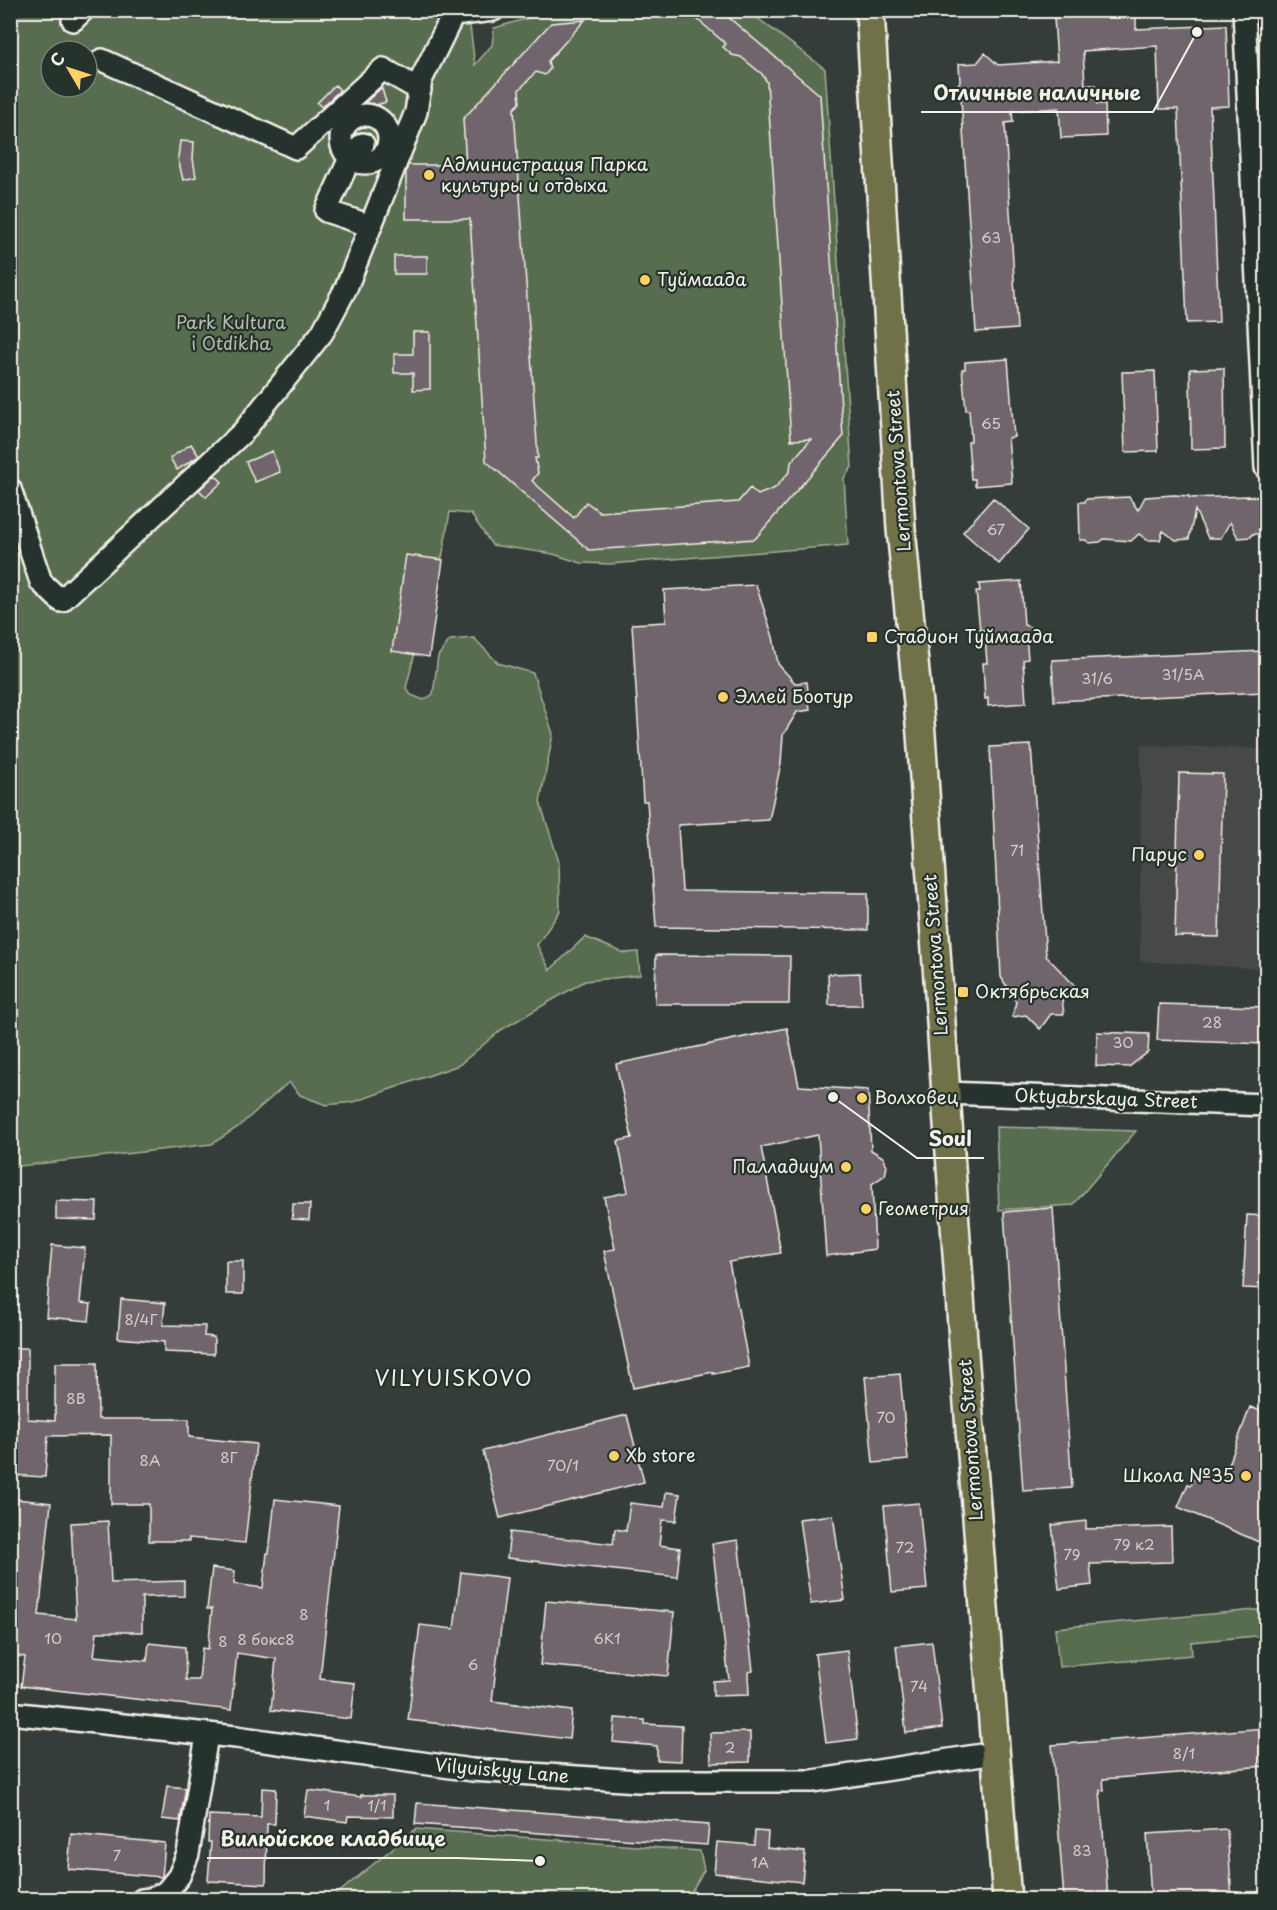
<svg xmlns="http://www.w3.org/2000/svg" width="1277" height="1910" viewBox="0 0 1277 1910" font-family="'Playpen Sans',sans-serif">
  <rect width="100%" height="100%" fill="#353d3a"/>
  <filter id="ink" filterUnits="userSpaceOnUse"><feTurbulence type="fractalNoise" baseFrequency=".0167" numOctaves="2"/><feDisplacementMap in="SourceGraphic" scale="12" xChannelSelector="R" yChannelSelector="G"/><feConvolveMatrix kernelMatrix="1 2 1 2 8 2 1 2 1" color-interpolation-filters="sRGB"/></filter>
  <g filter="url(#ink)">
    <path fill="#464949" d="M1141,745L1266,749V969L1140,961Z"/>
    <path fill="#596d50" stroke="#a6af9c" stroke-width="1.5" fill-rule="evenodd" d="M10,11H468L475,65L492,45L494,28L553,11H748L825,69L852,467L844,478L848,545L610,564L581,563L553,554L492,545L471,514L450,512L442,558L438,562L406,688L411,695L424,700L433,694L438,656L450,640L474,638L498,663L533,673L553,734L540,802L559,862L560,911L537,945L550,970L585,937L624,953L638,952L640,975L585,981L501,1030L459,1065L354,1102L326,1105L300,1095L289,1082L238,1127L212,1144L11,1167ZM51,51H87V87H51Z
      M996,1127L1136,1131L1073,1205L999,1210Z
      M1266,1609V1635L1191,1642L1192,1655L1059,1667L1055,1628Z
      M416,1829L700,1851L704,1870L687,1899H331Z"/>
    <path fill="#6f656c" stroke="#f4f1e8" stroke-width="1.5" d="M721,11L820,95L843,437L755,539L589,550L486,461L470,219H406V172L408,165H466L463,119L551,23L585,20L548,61L550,69L545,75L536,72L519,90L520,103L514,109L538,458H535L538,473L532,481L574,518L586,502L600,512L738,502L750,488L758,495L775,488L790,471L791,462L811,439L791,440L767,82L762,74L741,57L732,55L723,47L726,44L690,13Z
      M1136,13V29L1226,25L1229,106L1210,107L1219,322L1187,323L1178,109H1159L1157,46L1083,51L1085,85H1096L1097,104H1105L1106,136L1061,138L1059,108L1012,111L1013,122L1005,123L1006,144L1017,329L976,332L961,99L952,91L960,82L959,64L977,63L985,53L998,65L1057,61L1054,18Z
      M335,85L340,90L322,107L317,103Z
      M380,89H382L386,102L356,111Z
      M180,141L194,142L193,159L196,177L183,180L178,158Z
      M394,256H427V274H394Z
      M413,332H430V389L413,390V373H394V354H413Z
      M1008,359L1014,437L1008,438L1012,483L975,486V479H971L968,442L971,441L970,423L969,410H966L962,369H965V362Z
      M1224,368L1225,448L1191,449L1190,369Z
      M1155,371L1158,451L1125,452L1122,372Z
      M191,444L199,456L177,470L170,458Z
      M272,451L280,472L255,482L246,462Z
      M215,475L222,482L206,497L199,490Z
      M1174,495L1189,496V498L1250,496L1259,497L1260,534H1252L1251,537L1238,538L1230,522L1221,538H1208L1195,510L1189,539L1176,540L1163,531L1160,540H1147L1139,534L1131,541L1104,539L1100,542L1089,543L1086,540H1080L1079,502H1085L1086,499L1129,497L1138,510L1145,497Z
      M993,498L1029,529L999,564L963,532Z
      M406,555L443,560L429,657L392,651Z
      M1021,581L1024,625L1050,634L1026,635L1028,659L1023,660L1026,703L988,706V698L985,699L983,663H987L985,638L984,630H980L976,591H980L979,584Z
      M756,585L773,637L778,664L795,683L807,682L810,710L797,712L783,735L781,763L769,820L678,825L682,891L868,893V930L656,927L647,801H643L632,624L666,622L664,590Z
      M1264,651L1266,692L1054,701L1052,660Z
      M1031,745L1046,956L1076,987L1062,999L1064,1014H1051L1040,1029L1026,1015L1012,1017L1016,1002L1001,977L990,747Z
      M1179,773L1223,774L1219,937L1175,936Z
      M656,955L790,956L789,1004H655Z
      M860,973L862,1005H829L828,974Z
      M1159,1004L1266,1007V1044L1157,1040Z
      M787,1028L799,1086L868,1090L871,1150L883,1157L887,1166L885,1175L872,1184L875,1249L826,1256L818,1135L761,1147L781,1253L729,1262L749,1367L713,1374V1372L633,1388L604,1251L615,1249L604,1197L628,1192L618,1141L632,1138L616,1064Z
      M1097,1032L1149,1034L1148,1052L1129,1067L1096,1066Z
      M56,1201L97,1202L96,1220L56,1219Z
      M293,1204H310L309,1220L292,1219Z
      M1053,1208L1072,1488L1023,1491L1004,1212Z
      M1247,1215L1266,1216V1289L1243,1288Z
      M52,1245L85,1248L80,1303L91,1304L89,1321L46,1317Z
      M226,1261H243V1294H226Z
      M121,1299L165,1303L163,1325L205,1326L204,1336L214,1337V1354L164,1352V1342L118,1338Z
      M10,1348H28V1419L55,1421V1363H97L98,1419H189V1437L256,1444L245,1543L189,1538V1541H149V1504H111V1435L48,1436L45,1477L10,1475Z
      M900,1374L908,1460L873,1463L865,1377Z
      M1250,1407L1266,1413V1545L1178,1507L1188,1484L1191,1485L1197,1472L1223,1481Z
      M627,1415L644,1482L500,1518L483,1451Z
      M666,1492L680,1494L676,1521L662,1520L659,1545L680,1548L677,1577L507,1558L510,1532L613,1544L615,1529L626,1531L630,1503L664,1507Z
      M16,1499L51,1503L39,1615L76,1619L71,1523L108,1521L111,1583L184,1581V1596L142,1597V1632H97L94,1656L147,1661L149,1643L185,1647L186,1680H199L202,1648L208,1649L212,1609H207L212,1568L235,1571L234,1584L263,1588L267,1553H269L275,1499L339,1506L320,1679L355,1683L351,1719L271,1710L276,1659L237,1653L231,1710L21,1686L25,1657L10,1655L13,1600H10V1554Z
      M919,1503L927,1589L892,1592L884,1506Z
      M833,1515L845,1600L811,1604L799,1519Z
      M1086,1521V1529L1171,1527L1172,1562L1090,1564L1092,1585L1059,1589L1052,1525Z
      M738,1540L753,1671L748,1672L749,1695L713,1696V1681L729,1680L712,1544Z
      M461,1572L507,1578L492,1701L572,1711L569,1739L408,1720L420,1625L454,1629Z
      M546,1601L674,1612L668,1676L540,1665Z
      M932,1642L942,1728L906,1733L896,1646Z
      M847,1650L858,1739L826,1743L815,1654Z
      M615,1718L645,1720V1724L682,1726L681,1761L657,1760V1746L613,1742Z
      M1266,1728V1766L1103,1779L1104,1790H1100L1108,1899H1064L1052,1745Z
      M750,1732V1762L711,1763L710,1733Z
      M167,1786L186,1788L180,1821L162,1819Z
      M262,1788L276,1789L275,1824H267L266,1884L208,1881L211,1842H208L209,1815L261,1817Z
      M308,1790L361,1797V1795H393V1817L348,1816L347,1822L304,1816Z
      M417,1803L709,1825L707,1845L415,1824Z
      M1227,1829L1232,1899H1151L1147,1834Z
      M755,1831L768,1832L767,1848L805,1852L802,1882L714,1873L717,1842L754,1845Z
      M71,1834L165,1843L162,1877L68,1869Z"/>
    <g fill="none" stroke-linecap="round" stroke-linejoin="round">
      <defs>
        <path id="minor" d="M1244,10L1266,468
          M73,20L83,10
          M102,60L296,148L383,69L420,90
          M341 139a24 24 0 1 1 48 0a24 24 0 1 1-48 0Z
          M363,144L350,158L326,211L371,226
          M10,489L41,582L61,601L243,432L322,333L346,288L416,112L421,80L453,15L493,10
          M946,1093L1266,1105
          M10,1713L236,1737L472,1770L638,1781H813L995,1753
          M142,1900L151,1899L166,1892L179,1876L188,1854L207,1735"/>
        <path id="major" d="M870,10L901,529L921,734L963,1340L1007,1900"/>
      </defs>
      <use href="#minor" stroke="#f4f1e8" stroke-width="26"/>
      <use href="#major" stroke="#f4f1e8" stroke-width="32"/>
      <use href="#minor" stroke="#26332d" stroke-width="21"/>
      <use href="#major" stroke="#6f704a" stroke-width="27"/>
    </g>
  </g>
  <g fill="#ffd166" stroke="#26332d" stroke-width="2">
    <circle cx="429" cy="175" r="6"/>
    <circle cx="645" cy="280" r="6"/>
    <rect x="866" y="631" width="12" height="12" rx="3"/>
    <circle cx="723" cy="697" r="6"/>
    <circle cx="1199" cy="855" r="6"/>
    <rect x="957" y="986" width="12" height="12" rx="3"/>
    <circle cx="862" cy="1098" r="6"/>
    <circle cx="846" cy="1167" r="6"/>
    <circle cx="866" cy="1209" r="6"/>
    <circle cx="614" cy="1456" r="6"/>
    <circle cx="1246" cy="1476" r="6"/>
  </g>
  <g text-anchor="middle" stroke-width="4.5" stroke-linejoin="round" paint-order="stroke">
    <g font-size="15" fill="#d3cec9">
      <text x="991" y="243">63</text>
      <text x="991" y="429">65</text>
      <text x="996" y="535">67</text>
      <text x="1183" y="680">31/5А</text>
      <text x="1097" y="684">31/6</text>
      <text x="1017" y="856">71</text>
      <text x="1212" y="1028">28</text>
      <text x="1123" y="1048">30</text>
      <text x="141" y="1325">8/4Г</text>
      <text x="76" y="1404">8В</text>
      <text x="886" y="1423">70</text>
      <text x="229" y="1463">8Г</text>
      <text x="150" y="1466">8А</text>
      <text x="563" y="1471">70/1</text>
      <text x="1134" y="1550">79 к2</text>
      <text x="905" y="1553">72</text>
      <text x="1072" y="1560">79</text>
      <text x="304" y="1620">8</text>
      <text x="53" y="1644">10</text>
      <text x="607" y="1644">6К1</text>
      <text x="266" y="1645">8 бокс8</text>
      <text x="223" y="1647">8</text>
      <text x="473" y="1670">6</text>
      <text x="919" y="1692">74</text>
      <text x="730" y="1753">2</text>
      <text x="1184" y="1759">8/1</text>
      <text x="327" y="1811">1</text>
      <text x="377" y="1811">1/1</text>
      <text x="1082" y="1856">83</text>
      <text x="117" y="1861">7</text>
      <text x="760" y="1868">1А</text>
    </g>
    <g font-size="18" fill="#f4f1e8" stroke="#26332d" text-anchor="start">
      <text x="441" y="171">Администрация Парка<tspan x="441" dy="21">культуры и отдыха</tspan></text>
      <text x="657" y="286">Туймаада</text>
      <text x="884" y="643">Стадион Туймаада</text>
      <text x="735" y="703">Эллей Боотур</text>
      <text x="1187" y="861" text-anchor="end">Парус</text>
      <text x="975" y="998">Октябрьская</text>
      <text x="874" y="1104">Волховец</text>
      <text x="834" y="1173" text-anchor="end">Палладиум</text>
      <text x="878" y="1215">Геометрия</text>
      <text x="626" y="1462">Xb store</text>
      <text x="1234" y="1482" text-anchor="end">Школа №35</text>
    </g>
    <g font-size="18" fill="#b6bcab" stroke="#26332d">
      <text x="231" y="329">Park Kultura<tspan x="231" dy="21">i Otdikha</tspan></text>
    </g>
    <g font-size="18" fill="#f4f1e8" stroke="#26332d">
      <text transform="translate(899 471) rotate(-94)" y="6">Lermontova Street</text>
      <text transform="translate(936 955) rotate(-94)" y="6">Lermontova Street</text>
      <text transform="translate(1106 1099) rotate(2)" y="6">Oktyabrskaya Street</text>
      <text transform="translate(971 1440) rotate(-94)" y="6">Lermontova Street</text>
      <text transform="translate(502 1771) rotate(5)" y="6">Vilyuiskyy Lane</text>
    </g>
    <g font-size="21" letter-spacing="1.5" fill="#f4f1e8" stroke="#26332d">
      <text x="454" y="1386">VILYUISKOVO</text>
    </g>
  </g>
  <path fill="none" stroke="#f4f1e8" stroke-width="2" d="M1197 32L1153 112H921M833 1097L917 1158H984M540 1861L458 1858H207"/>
  <g fill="#f4f1e8" stroke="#26332d" stroke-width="2">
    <circle cx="1197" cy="32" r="6"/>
    <circle cx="833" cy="1097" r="6"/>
    <circle cx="540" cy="1861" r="6"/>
  </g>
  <g font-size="20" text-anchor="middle" font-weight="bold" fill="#f4f1e8" stroke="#26332d" stroke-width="4.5" stroke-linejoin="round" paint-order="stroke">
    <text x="1037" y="100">Отличные наличные</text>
    <text x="950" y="1146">Soul</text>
    <text x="333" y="1846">Вилюйское кладбище</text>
  </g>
  <rect width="1277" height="1910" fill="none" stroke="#26332d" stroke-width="36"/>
  <rect x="18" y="18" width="1241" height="1874" fill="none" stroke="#f4f1e8" stroke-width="2" filter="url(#ink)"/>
  <g transform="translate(69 69) rotate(309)"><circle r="28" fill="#26332d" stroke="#787f78" stroke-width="1.5"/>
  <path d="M0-4.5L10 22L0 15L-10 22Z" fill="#ffd166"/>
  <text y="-9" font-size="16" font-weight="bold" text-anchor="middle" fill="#f4f1e8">С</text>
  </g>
</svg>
